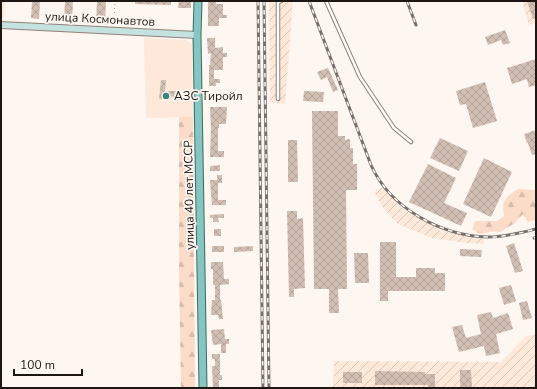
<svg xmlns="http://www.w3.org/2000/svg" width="537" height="389" viewBox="0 0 537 389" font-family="'Nunito Sans',sans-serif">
  <defs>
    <pattern id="industrial-furrows" width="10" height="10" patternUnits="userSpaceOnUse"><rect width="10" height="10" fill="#fde8da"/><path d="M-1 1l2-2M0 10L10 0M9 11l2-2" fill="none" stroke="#d8c6ba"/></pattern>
    <pattern id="forest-firs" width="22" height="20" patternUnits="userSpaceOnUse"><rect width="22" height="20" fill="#fbdcc8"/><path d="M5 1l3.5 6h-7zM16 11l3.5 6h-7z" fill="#d7bcab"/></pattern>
    <pattern id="building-cross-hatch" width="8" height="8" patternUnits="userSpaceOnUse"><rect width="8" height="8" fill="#d2bfb4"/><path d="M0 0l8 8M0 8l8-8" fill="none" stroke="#b4a39a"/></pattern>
  </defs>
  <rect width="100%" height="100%" fill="#fef6f1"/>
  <path fill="#fde8da" d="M1,1H5L4,18H1Z
    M144,38L186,40L192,44L193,117L146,118Z"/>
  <path fill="url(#industrial-furrows)" d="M269,1H293L285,104L270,102Z
    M522,1H536V23L529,25Z
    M383,187L399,205L409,213L437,227V230L484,239V244L467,243L431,238L398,224L383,208L374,192Z
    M536,334V388H333L334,361L501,362L526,336Z"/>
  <path fill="url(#forest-firs)" d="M179,117H193L195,388H181L179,272Z
    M518,189L535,190L536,193V220L528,222L523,214L515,223L500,232L494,231L480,234L472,229L475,221H497L504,216C501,200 506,197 518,189Z"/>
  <path fill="url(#building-cross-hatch)" d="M32,1H40L39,19L31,18Z
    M65,1H73L72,21H64Z
    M97,1H106L105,23L96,22Z
    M135,1H171V5L135,4Z
    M179,1H191V8H178Z
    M208,1H216V4H223V15H227V18H219V26H208Z
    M527,1H536V18L533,19Z
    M505,30L510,43L503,45L501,40L488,45L485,37Z
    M207,38H215V48L223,47V53H227V57H223V70H214V79H220V83H216V86H209V65H210L211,53L208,54Z
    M536,59V85L529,87L527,79L512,84L507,68Z
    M328,68L338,90L333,92L327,77L321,80L317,72Z
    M161,80H166L165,91H176V97H165V99H159Z
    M485,82L497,121L473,128L466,104L460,105L456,91Z
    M304,91L324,92L323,102L303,101Z
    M210,93H220V98H210Z
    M210,107H227L226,124H219V128H218V151H224V157H210L211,129Z
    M312,111H338V136H345V140L350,139V148H353V164H357V190H346L347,289H338L339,313H329V289H314Z
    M536,130V154L532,155L528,143H527L524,134Z
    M440,138L468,151L459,171L430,158Z
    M288,140H297L298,182H288Z
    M484,158L512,172L491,217L463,204Z
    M428,164L456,178L444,203L467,213L461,226L409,202Z
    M220,165V171H210V166Z
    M217,175H222V183H218V200H226V205H212L210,180H217Z
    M287,211H297V219L303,218L305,288L294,289V297H289Z
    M224,214V218H218L219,222H213V218H210V215Z
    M214,229H221V236H214Z
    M380,242H396V277H416V268H435V273H445V291H388V301H380Z
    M514,243L523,271L515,273L506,246Z
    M212,246H224V252H212Z
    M253,246V251L234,252V247Z
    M460,249L482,250L481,257L460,256Z
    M354,253H368L369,283H355Z
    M211,262H223L224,279H229V284L220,285V300H221L223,319H219L218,315H211L212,300H215V285H213V269H211Z
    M511,285L516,301L504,305L499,288Z
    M527,301L532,318L523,320L519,303Z
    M491,312L493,318L508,313L513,329L496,334L500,353L486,356L484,346L459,352L452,327L462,325L466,338L481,334L477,315Z
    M224,329L225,339H229V344H226V353H221V344L213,345L211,330Z
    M212,354H220V375H222V380H219V388H213L212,366H215V359H212Z
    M460,370H471L472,388H460Z
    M375,371L425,372V374H435V388H428V385H375Z
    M343,372H362V383H343Z"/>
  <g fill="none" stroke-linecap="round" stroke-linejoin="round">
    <defs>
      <path id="lane" d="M326,1L360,77L394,128L411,142
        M278,99V2L281,1"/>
      <path id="secondary" d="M1,25L197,35"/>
      <path id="primary" d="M198,1L197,35L203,388"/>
    </defs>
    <use href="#lane" stroke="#938176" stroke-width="4.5"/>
    <use href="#secondary" stroke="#938176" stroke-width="8"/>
    <use href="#primary" stroke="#2f6f68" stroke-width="9"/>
    <path stroke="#a19994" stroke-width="1" stroke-dasharray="1 3" stroke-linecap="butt" d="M106,25L114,19L115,1"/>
    <use href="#lane" stroke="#fff" stroke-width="2.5"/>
    <use href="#secondary" stroke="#c3e2e0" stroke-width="6"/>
    <use href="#primary" stroke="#88c5c1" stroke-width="7"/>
    <defs>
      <path id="rail" d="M258,1L263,388
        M264,1L269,388
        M309,1L371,165C390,208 441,236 488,237C505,237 520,233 536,229
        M407,1L416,25
        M534,238L536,237"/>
    </defs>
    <use href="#rail" stroke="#776f6b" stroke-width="3"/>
    <use href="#rail" stroke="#fef6f1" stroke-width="1.5" stroke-dasharray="4.5" stroke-linecap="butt"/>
  </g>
  <circle fill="#3c837d" stroke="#fef6f1" stroke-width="1.5" cx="166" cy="96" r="4"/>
  <g text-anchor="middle" stroke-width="3.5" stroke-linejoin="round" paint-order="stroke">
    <g font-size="12" fill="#1d1612" stroke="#fef6f1">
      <text transform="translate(100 19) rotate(3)" y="4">улица Космонавтов</text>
      <text transform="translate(189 195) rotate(-91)" y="4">улица 40 лет МССР</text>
    </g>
    <g font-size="12" fill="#1d1612" stroke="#fef6f1" text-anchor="start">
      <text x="174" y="100">АЗС Тиройл</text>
    </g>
  </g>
  <rect width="537" height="389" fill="none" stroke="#1d1612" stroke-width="4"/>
  <path d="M14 369v6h68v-6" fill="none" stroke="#1d1612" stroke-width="2"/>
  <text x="20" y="369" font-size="12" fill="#1d1612" stroke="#fef6f1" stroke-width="3" paint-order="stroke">100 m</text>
</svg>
